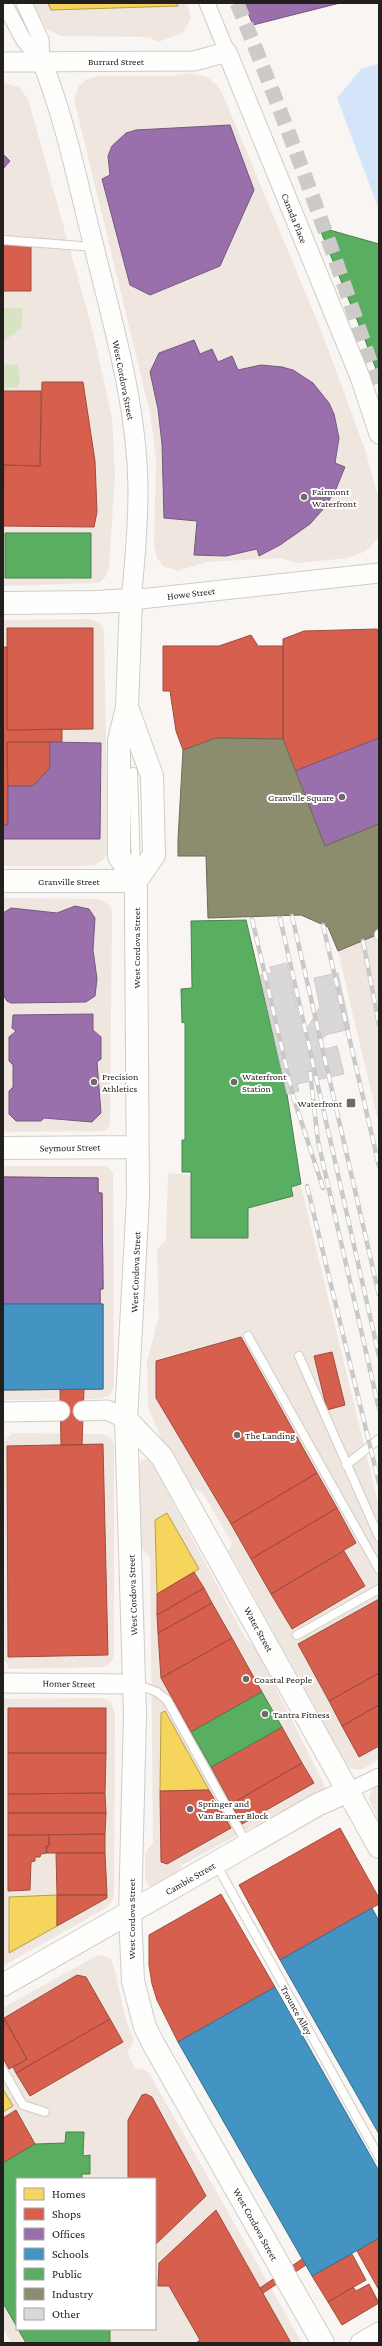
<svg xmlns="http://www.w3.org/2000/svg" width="382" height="2346" viewBox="0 0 382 2346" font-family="'Crimson Pro',serif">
  <rect width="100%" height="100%" fill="#f9f5f2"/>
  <path fill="#eee6df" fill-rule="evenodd" d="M33,3H187L191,19L182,33L158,42L149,37L61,36L46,29Z
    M189,73L207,77L217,85L223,95L323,335L365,450L379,499V537L366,551L348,558L298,563L280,558L206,562L178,571L163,566L157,558L154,545L156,459L150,413L74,99L79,86L87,79L99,76H172Z
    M3,83L19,87L28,99L93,332L112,418L115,476L109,567L106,576L99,583L3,586Z
    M90,619L99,622L104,631L108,852L103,860L94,865L81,866H3V620Z
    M3,898L100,899L110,906L112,912L110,1125L106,1131L5,1132L3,1125Z
    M379,934V1125L338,951Z
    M3,1166H103L109,1168L113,1173L114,1387L110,1396L98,1399L3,1400Z
    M168,1173L301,1186L379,1507V1759L363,1769L357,1770L350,1768L344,1760L229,1551L232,1543L202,1492L191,1488L161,1438L148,1407L147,1361L159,1317L157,1249L166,1240Z
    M12,1433L102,1434L110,1437L114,1443V1654L112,1661L105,1667L9,1669L5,1660H3V1443Z
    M144,1459L148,1460L155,1469L246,1639L254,1645L325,1786L322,1794L291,1810L282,1811L182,1865L177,1874L154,1887L148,1885L145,1879V1853L153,1843L150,1557L140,1548L137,1470L140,1462Z
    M102,1698L111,1702L115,1713L114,1895L112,1902L106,1908L3,1966V1699Z
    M379,1783V1823L369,1798L372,1789Z
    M103,1955L111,1959L114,1967L126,2020L134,2041L127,2052L136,2070L142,2068L149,2073L302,2343H11L3,2328V2008L96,1956ZM17,2179H155V2329H17Z"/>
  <path fill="#d7e3c3" d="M3,308H23L21,328L3,342Z
    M3,364L18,365L20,379L18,387L3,388Z"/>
  <path fill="#d5e5f9" d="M379,64V210L337,98L362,68Z"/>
  <path fill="#f9f5f2" d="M379,227V305L354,237Z"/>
  <path fill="#f6d55c" stroke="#b69e49" d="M48,3H177L178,6L51,10Z
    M167,1513L199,1569L157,1594L155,1520Z
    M165,1711L209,1790L160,1791L161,1713Z
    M57,1895V1926L9,1953V1897Z
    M3,2089L13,2106L3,2112Z"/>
  <path fill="#d6604d" stroke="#a04c3f" d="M3,244H31V291H3Z
    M42,382H83L95,461L97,512L94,527L3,526L4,465L40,466Z
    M3,391H41L40,466L3,465Z
    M7,628H93V729L7,730Z
    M377,629L379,634V738L295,771L283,739V639L304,631Z
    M251,635L258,646H283V739L216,738L183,750L176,731L170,691H163V646H219Z
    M3,647H7V730L62,729V742H7L8,825H3Z
    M7,742H50V768L33,786H8Z
    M3,1177L98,1178V1193H102L103,1289H100V1304H103V1389L3,1390Z
    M241,1337L317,1473L231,1524L156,1398V1361Z
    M332,1352L345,1405L327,1410L314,1356Z
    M60,1389H84L82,1445H61Z
    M103,1444L108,1655L8,1657L7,1446Z
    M317,1473L337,1508L251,1559L231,1524Z
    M337,1508L356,1543L271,1594L251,1559Z
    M344,1551L365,1586L292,1629L271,1594Z
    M194,1572L204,1588L157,1615V1594Z
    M204,1588L212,1603L158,1633L157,1615Z
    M379,1599V1673L329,1701L298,1644Z
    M212,1603L232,1638L161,1678L158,1633Z
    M232,1638L262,1692L191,1732L161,1678Z
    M379,1673V1705L342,1726L329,1701Z
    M379,1705V1746L359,1757L342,1726Z
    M8,1708H106V1753H8Z
    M282,1727L302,1763L231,1804L211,1767Z
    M8,1753H106L105,1793L8,1794Z
    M302,1763L314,1783L242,1824L231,1804Z
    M209,1790L231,1828L167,1864L161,1862L160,1791Z
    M105,1793L106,1813H8V1794Z
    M8,1813H106L105,1834L8,1835Z
    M340,1828L379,1898V1904L280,1960L239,1885Z
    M105,1834V1853H47L46,1846H49V1835Z
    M8,1835H49V1846H46L47,1853L41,1854L40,1857H35V1861L31,1862L30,1890L8,1891Z
    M56,1853H105L107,1895H57Z
    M221,1894L275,1987L178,2042L157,2000L152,1984L149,1965V1935Z
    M57,1895H107V1898L57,1926Z
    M77,1975L86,1977L110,2019L16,2073L13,2067L27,2059L4,2018Z
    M4,2018L27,2059L9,2069L3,2058Z
    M110,2019L123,2042L30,2096L16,2073Z
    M146,2094L152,2097L206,2196L155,2245V2179H128V2120L142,2095Z
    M16,2110L35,2144L3,2163V2118Z
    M216,2210L260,2288L291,2343H196L200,2340L169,2286H158L159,2263Z
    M379,2238V2290L357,2251Z
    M352,2254L366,2280L328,2302L312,2276Z
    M302,2259L306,2265L263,2293L260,2288Z
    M369,2284L379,2303L342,2325L328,2302L353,2287L356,2291Z"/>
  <path fill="#9970ab" stroke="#755880" d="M244,3H340L253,25Z
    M230,125L254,190L220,266L150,295L130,285L102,179L110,175L108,156L112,146L126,133L136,130Z
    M3,154L10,161L3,169Z
    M194,340L200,354L212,349L218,362L232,356L238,370L261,365L282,367L293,370L313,383L329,403L334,414L339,438L335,463L345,467L336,489L325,507L310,524L280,545L259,556L257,549L226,556L194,555L197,521L164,518L162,444L158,409L150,372L159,353Z
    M379,738V824L325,846L295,771Z
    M50,742L101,743L100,839H3V825H8V786H33L50,768Z
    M75,906L89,909L95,918L93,950L97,979L95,996L86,1002L11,1003L7,1001L3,995V913L11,908L57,913Z
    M93,1014V1030L101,1037V1059L97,1062L101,1113L92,1122L44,1118L41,1121H16L9,1114V1091L13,1087V1065L9,1061V1037L16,1031L12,1028L13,1015Z
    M3,1177L98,1178V1193H102L103,1289H100V1304H3Z"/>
  <path fill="#4393c3" stroke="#397091" d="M3,1304H103V1389L3,1390Z
    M372,1908L379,1921V2134L280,1960Z
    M275,1987L379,2171V2238L312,2276L178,2042Z"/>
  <path fill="#5aae61" stroke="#49834d" d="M319,227L379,244V377L364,337Z
    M5,533H91V578H5Z
    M246,920L287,1094L301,1184L291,1187L293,1196L248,1208V1238H191V1172H182V1140H185V1022L182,1023L181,989L192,988L191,921Z
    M262,1692L282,1727L211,1767L191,1732Z
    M66,2132H84L83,2156L90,2155V2174H82V2179H17V2327L3,2303V2163L35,2144L65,2143Z
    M18,2329H110V2343H26Z"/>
  <path fill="#8c8c6e" stroke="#6c6b56" d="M216,738L283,739L325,846L379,824V934L338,951L328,927L301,915L208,918L206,856H178V840L183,750Z"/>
  <path fill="#dad7d8" stroke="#cccaca" d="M287,963L303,1035L320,1007L314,978L338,973L350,1029L325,1035L320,1043L321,1050L337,1046L344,1074L297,1084L299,1091L287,1094L260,975L272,973L270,967Z"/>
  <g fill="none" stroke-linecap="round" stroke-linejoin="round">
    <path stroke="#cecac7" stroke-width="15" stroke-dasharray="15 8" stroke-linecap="butt" d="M237,3C289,129 337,259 379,389"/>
    <defs>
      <path id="service" d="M3,240L94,247
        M133,772L136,870
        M379,934V936
        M248,1336L379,1569
        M299,1356L379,1537
        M346,1465L379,1439
        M297,1635L379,1589
        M136,1684L157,1692L167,1700L247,1844
        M216,1864L379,2157
        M3,2070L23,2105L45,2112"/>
      <path id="minor" d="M4,3L23,39L42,62
        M24,3L41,40L42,62
        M207,3L227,52
        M348,1791L379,1776"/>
      <path id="tertiary" d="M3,62L194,61L227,52L360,377L379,434
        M42,62C65,119 77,180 92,239C112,321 137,403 138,488C138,525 135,563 131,600L379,573
        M83,1411L107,1410L126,1419
        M3,1412L60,1411
        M3,1683L135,1684
        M360,2343L379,2332"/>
      <path id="secondary" d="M3,603L96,602L131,600L127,707L119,741V856L136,881V912L138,1198L126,1419L135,1714L130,1914L133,1981L145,2027L154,2045L283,2272
        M127,707L152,776L154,855L136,881
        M3,881H136
        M3,1148L137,1147
        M126,1419L162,1457L379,1847
        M3,1985L317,1805L348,1791
        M286,2278L323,2343"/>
    </defs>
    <use href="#service" stroke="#cfccc9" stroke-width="10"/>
    <use href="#minor" stroke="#cfccc9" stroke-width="17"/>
    <use href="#tertiary" stroke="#cfccc9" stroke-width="21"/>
    <use href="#secondary" stroke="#cfccc9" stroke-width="24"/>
    <use href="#service" stroke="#fefefd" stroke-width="8"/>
    <use href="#minor" stroke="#fefefd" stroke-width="15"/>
    <use href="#tertiary" stroke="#fefefd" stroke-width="19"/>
    <use href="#secondary" stroke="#fefefd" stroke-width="22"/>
    <defs>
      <path id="rail" d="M292,916L379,1295
        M280,918L379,1356
        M252,919L293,1096L323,1188
        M323,925L379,1166
        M363,941L379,1025
        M310,1072L318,1141L379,1409
        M307,1186L379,1483"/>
    </defs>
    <use href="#rail" stroke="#c9c9c8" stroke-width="4.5"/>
    <use href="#rail" stroke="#fff" stroke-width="3" stroke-dasharray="9" stroke-linecap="butt"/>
  </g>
  <g fill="#6d6a68" stroke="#fff" stroke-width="1.5">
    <circle cx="304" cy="497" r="4"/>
    <circle cx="342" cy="797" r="4"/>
    <circle cx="94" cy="1082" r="4"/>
    <circle cx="234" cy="1082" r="4"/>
    <rect x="346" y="1098" width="10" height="10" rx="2"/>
    <circle cx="237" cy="1435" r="4"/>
    <circle cx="246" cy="1679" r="4"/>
    <circle cx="265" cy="1714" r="4"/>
    <circle cx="190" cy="1809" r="4"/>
  </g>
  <g text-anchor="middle" stroke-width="4" stroke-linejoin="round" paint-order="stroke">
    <g font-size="10" fill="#221f1d" stroke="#fff">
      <text x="116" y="65">Burrard Street</text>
      <text transform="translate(295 218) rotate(68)" y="4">Canada Place</text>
      <text transform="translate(124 380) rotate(79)" y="4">West Cordova Street</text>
      <text transform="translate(191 593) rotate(-7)" y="4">Howe Street</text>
      <text x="69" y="885">Granville Street</text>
      <text transform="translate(136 948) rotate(-90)" y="4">West Cordova Street</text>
      <text transform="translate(70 1147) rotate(-1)" y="4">Seymour Street</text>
      <text transform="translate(135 1272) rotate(-88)" y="4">West Cordova Street</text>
      <text transform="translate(132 1595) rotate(-92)" y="4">West Cordova Street</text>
      <text transform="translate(259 1629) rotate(61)" y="4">Water Street</text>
      <text transform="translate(69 1683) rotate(1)" y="4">Homer Street</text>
      <text transform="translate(190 1878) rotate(-30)" y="4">Cambie Street</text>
      <text transform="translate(131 1919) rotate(-90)" y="4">West Cordova Street</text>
      <text transform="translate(297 2010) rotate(61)" y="4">Trounce Alley</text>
      <text transform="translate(256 2224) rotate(61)" y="4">West Cordova Street</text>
    </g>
    <g font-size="10" fill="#221f1d" stroke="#fff" text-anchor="start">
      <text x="312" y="495">Fairmont<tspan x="312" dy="12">Waterfront</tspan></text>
      <text x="334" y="801" text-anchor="end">Granville Square</text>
      <text x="102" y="1080">Precision<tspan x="102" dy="12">Athletics</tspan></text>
      <text x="242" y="1080">Waterfront<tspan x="242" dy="12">Station</tspan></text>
      <text x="342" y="1107" text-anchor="end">Waterfront</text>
      <text x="245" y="1439">The Landing</text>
      <text x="254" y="1683">Coastal People</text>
      <text x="273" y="1718">Tantra Fitness</text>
      <text x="198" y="1807">Springer and<tspan x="198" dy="12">Van Bramer Block</tspan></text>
    </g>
  </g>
  <rect width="382" height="2346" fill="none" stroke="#221f1d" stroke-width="8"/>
  <rect x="16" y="2178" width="140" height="152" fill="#ffffff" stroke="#a7a5a5"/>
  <rect x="24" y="2188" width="20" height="12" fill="#f6d55c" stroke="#a7a5a5"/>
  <text x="52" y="2198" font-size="12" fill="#221f1d">Homes</text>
  <rect x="24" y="2208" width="20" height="12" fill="#d6604d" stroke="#a7a5a5"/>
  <text x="52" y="2218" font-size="12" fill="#221f1d">Shops</text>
  <rect x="24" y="2228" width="20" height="12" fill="#9970ab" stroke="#a7a5a5"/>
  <text x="52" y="2238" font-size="12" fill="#221f1d">Offices</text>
  <rect x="24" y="2248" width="20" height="12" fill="#4393c3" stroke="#a7a5a5"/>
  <text x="52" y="2258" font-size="12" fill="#221f1d">Schools</text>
  <rect x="24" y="2268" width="20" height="12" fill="#5aae61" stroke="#a7a5a5"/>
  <text x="52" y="2278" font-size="12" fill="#221f1d">Public</text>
  <rect x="24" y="2288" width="20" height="12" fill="#8c8c6e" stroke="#a7a5a5"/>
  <text x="52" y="2298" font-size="12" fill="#221f1d">Industry</text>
  <rect x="24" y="2308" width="20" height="12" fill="#dad7d8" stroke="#a7a5a5"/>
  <text x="52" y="2318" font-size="12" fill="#221f1d">Other</text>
</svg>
